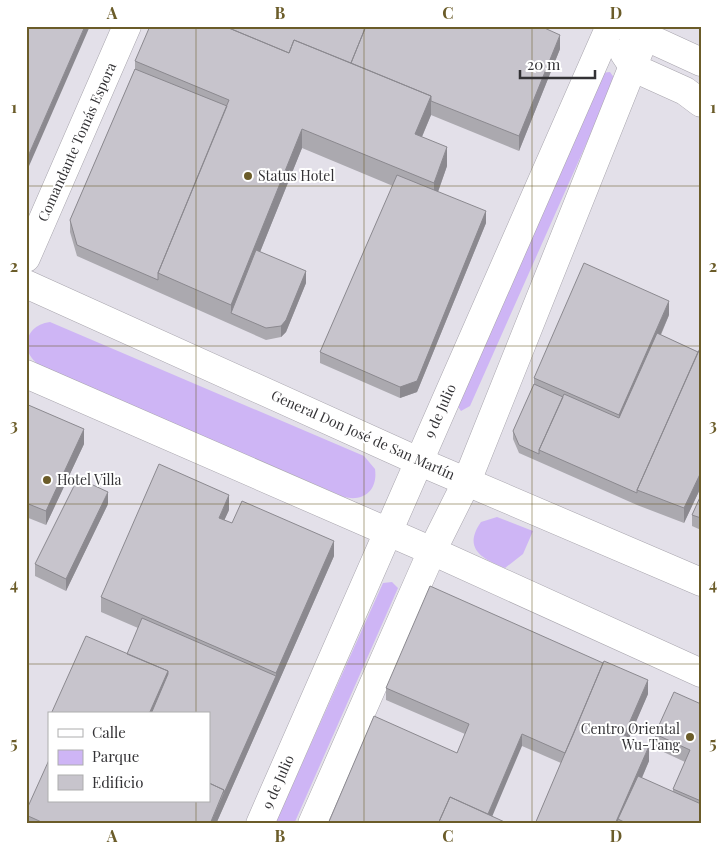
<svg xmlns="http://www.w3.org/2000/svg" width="727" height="850" viewBox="0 0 727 850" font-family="'Playfair Display',serif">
  <rect width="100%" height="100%" fill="#e3e0e9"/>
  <path fill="#ceb5f5" d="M610,72L615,79L470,406L461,411L453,400L601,73Z
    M50,322L364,456L375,469C378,490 364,502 344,497L39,365C19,351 25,325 50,322Z
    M497,517L533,531L523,554L505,568C483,559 462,549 481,522Z
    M392,582L398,588L294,824H275L383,583Z"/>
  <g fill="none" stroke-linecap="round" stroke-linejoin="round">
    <defs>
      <path id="minor" d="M629,29L701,62
        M624,53L634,68L685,91L701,103
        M26,258L127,26
        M260,824L610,26
        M312,824L432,551L467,481L649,26"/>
      <path id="major" d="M26,284L418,461L701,582
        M26,374L432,551L701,673"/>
    </defs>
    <use href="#minor" stroke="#a8a5ad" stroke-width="29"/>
    <use href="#major" stroke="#a8a5ad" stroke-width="29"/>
    <use href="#minor" stroke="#fff" stroke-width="28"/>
    <use href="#major" stroke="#fff" stroke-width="28"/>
  </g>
  <path fill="#aba9af" d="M560,49L519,151L431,115L422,137L447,166L438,192L486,223L417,392L400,398L320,363V352L393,186L302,148L260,252L306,283L286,332L281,337L266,340L77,256L70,232V220L135,69V61Z
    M669,315L661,335L698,352L701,346V487L684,523L637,505L519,453L513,439V431L534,384V378Z
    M26,404L84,444L46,525L26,517Z
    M701,495V530L692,526V515Z
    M108,504L66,591L35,576V564Z
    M229,510L224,520L232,523L334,556L216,824H26V811L127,654L138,628L101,612V597Z
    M386,688L648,694L629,737L649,761L642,778L673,792V789L685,762L655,748V734L701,704V824H535L561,763L522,746L328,824L457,753L465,734L386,700Z"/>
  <path fill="#8b898f" d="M85,26H90L26,173V161Z
    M560,35V49L519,151V136Z
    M431,96V115L415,153V134Z
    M302,129V148L235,314L231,313V305Z
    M447,147V166L434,203V183Z
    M486,211V223L417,392L400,398V387Z
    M306,271V283L286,332L281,337V326Z
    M669,301V315L619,430V415Z
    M84,429V444L46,525V511Z
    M701,472V487L684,523V508Z
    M108,492V504L66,591V579Z
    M229,495V510L219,532V518Z
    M334,541V556L276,688L216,824H210L276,676V673Z
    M168,671V686L156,714H149Z
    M648,680V694L624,750V735Z
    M522,734V746L489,824L487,816Z
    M649,746V761L623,821L618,819V824H615Z"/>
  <path fill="#c7c4cc" stroke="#8b898f" d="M26,26H85L26,161Z
    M150,26H224L289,53L294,40L431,96L415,134L447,147L434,183L302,129L231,305L158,273L229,100L135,61Z
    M224,26H366L351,63L294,40L289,53Z
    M366,26H540L560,35L519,136L431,101V96L351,63Z
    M135,69L227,106L158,273V280L77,245L70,220Z
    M397,175L486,211L417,381L400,387L320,352Z
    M256,250L306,271L286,320L281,326L266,328L231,313Z
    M584,263L669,301L619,415L534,378Z
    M657,333L698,352L637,490V493L539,450L564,394L619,418Z
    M701,346V472L684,508L637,490Z
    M534,384L563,397L539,450V454L519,445L513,431Z
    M26,404L84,429L46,511L26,503Z
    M159,464L229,495L219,518L232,523L242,501L334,541L276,673L101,597Z
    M78,478L108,492L66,579L35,564Z
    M701,495V518L692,515Z
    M430,586L603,663L573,735L565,753L522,734L488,814L450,797L438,824H328L374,716L457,753L469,724L386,688Z
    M142,618L276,676L224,793V790L209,783V714H151L168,674V671L127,654Z
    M86,636L168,671L149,714H51Z
    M604,661L648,680L624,735L649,746L615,824H535Z
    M674,692L701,704V801L673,789L690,750L655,734Z
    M49,760V801H209V783L224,790L210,824H46L26,815V811Z
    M638,776L701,804V824H628L618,819Z
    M450,797L509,824H438Z"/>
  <path fill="none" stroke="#6b5c29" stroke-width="1" stroke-opacity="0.55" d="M196,26V714M364,26V824M532,26V824M26,186H701M26,346H701M26,504H701M26,664H701M196,801V824"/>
  <g fill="#6b5c29" stroke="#fff" stroke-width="2">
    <circle cx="248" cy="176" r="5"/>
    <circle cx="47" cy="480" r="5"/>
    <circle cx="690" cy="737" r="5"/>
  </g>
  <g text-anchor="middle" stroke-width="4" stroke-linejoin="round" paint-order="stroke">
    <g font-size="14" fill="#333235" stroke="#fff">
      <text transform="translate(77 142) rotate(-66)" y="5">Comandante Tomás Espora</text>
      <text transform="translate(440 411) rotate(-66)" y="5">9 de Julio</text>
      <text transform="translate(363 435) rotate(24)" y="5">General Don José de San Martín</text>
      <text transform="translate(278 782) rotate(-66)" y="5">9 de Julio</text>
    </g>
    <g font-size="14" fill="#333235" stroke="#fff" text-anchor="start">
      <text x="258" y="181">Status Hotel</text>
      <text x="57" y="485">Hotel Villa</text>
      <text x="680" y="734" text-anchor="end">Centro Oriental<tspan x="680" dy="16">Wu-Tang</tspan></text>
    </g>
  </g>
  <rect width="727" height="850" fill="none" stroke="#ffffff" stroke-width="55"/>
  <rect x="48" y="712" width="162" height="90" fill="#ffffff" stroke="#adadae"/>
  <rect x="58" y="729" width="25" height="8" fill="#ffffff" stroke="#adadae"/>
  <text x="92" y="738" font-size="15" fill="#333235">Calle</text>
  <rect x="58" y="750" width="25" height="15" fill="#ceb5f5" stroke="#adadae"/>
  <text x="92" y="762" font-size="15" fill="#333235">Parque</text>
  <rect x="58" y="775" width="25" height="15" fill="#c7c4cc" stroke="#adadae"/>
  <text x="92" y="788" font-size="15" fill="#333235">Edificio</text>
  <path d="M520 70v8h75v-8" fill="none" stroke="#333235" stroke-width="2.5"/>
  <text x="527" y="70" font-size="15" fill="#333235" stroke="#ffffff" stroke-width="4" paint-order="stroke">20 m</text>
  <rect x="28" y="28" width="672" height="794" fill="none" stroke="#6b5c29" stroke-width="2"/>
  <g font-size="16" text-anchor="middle" font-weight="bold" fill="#6b5c29">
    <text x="112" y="19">A</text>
    <text x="280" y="19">B</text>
    <text x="448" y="19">C</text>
    <text x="616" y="19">D</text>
    <text x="14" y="113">1</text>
    <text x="713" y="113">1</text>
    <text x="14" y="272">2</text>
    <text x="713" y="272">2</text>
    <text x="14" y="431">3</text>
    <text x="713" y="431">3</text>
    <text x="14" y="590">4</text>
    <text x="713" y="590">4</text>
    <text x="14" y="749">5</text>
    <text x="713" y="749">5</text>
    <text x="112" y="842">A</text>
    <text x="280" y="842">B</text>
    <text x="448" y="842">C</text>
    <text x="616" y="842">D</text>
  </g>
</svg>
